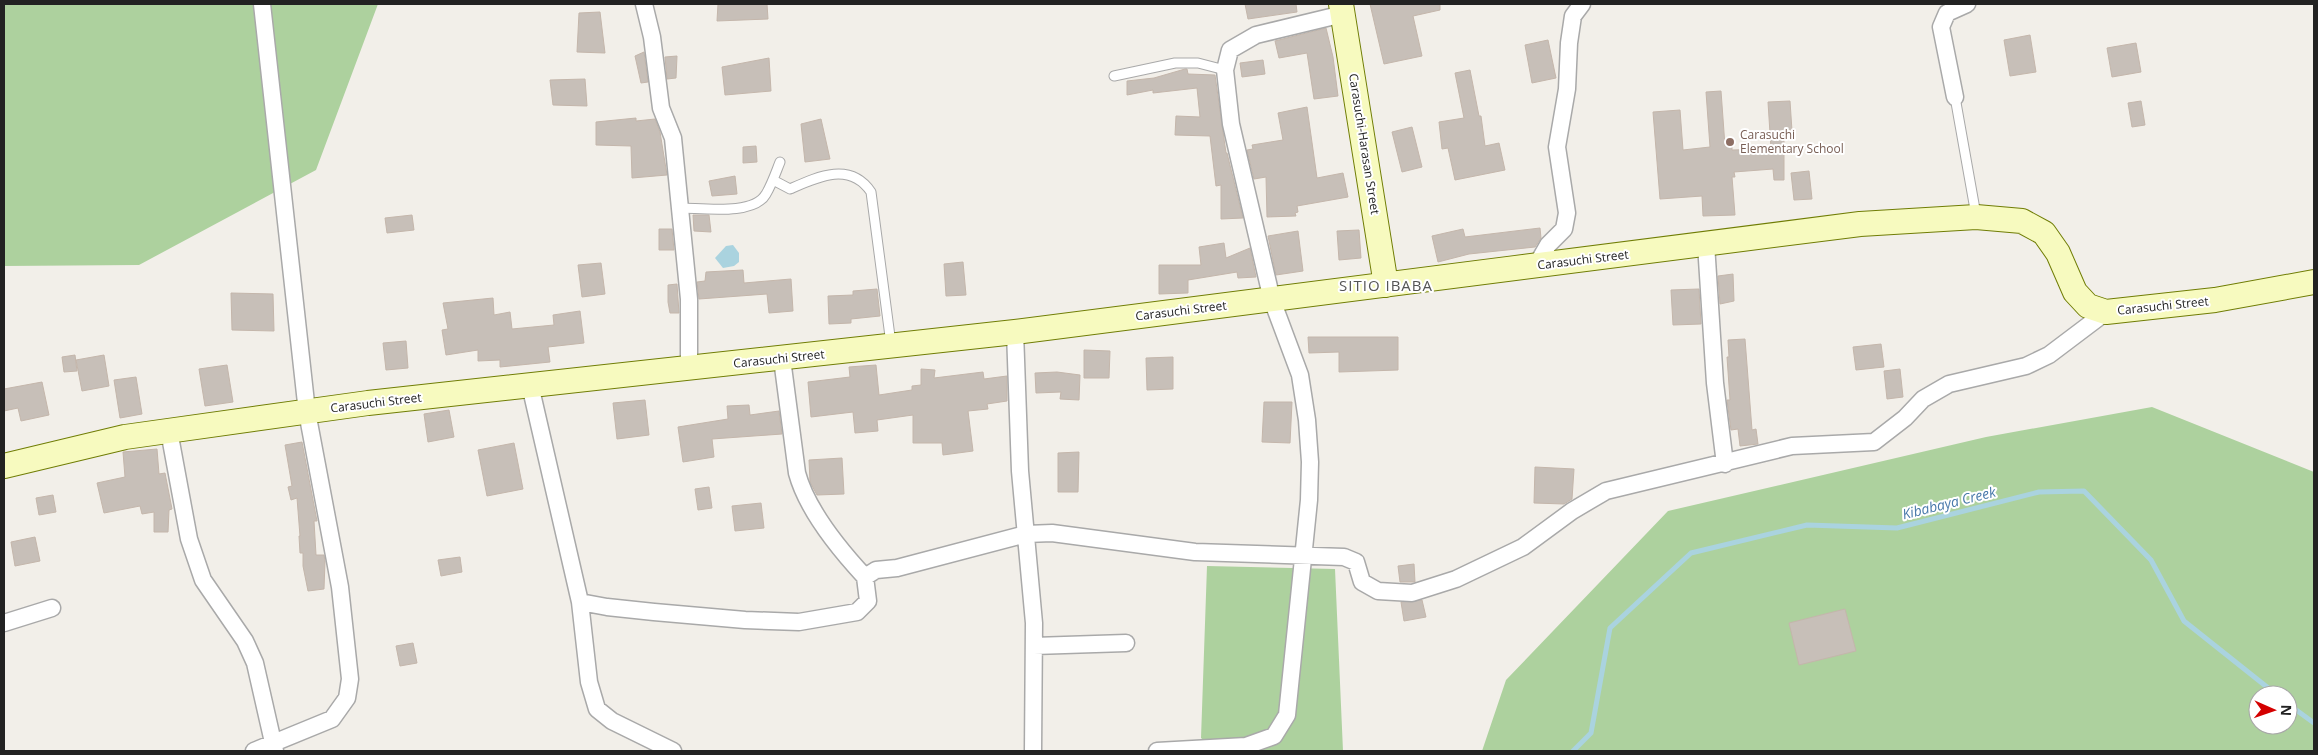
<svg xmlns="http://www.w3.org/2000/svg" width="2318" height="755" viewBox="0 0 2318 755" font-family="'Open Sans',sans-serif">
  <rect width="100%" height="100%" fill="#f2efe9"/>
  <path fill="#add19e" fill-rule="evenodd" d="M4,4H378L316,170L139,265L4,266Z
    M2152,407L2314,472V751H1482L1506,680L1668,511L1986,437ZM2258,695H2288V725H2258Z
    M1207,566L1335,569L1343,751H1216L1201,738Z"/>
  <path fill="#aad3df" d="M733,245L739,253V262L734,266L723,268L715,258L726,246Z"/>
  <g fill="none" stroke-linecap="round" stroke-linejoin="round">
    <path stroke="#aad3df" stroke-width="5" d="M2288,704L2314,723
      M1573,751L1591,733L1610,628L1691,553L1807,525L1897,528L2039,492L2084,491L2151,560L2184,621L2277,695"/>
  </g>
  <path fill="#c7bfb8" stroke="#c4b6ab" d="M718,4H767L768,19L717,21Z
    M1245,4H1296L1297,12L1248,19Z
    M1370,4H1440V10L1413,16L1422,56L1384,64Z
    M600,12L605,53L577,52L579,13Z
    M1326,28L1333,57L1338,96L1314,99L1307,53L1279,58L1275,41Z
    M2030,35L2036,72L2010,76L2004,40Z
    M1548,40L1556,78L1532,83L1525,45Z
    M2136,43L2141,72L2112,77L2107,48Z
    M644,52L648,82L641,83L635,56Z
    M677,56L676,78L667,79L665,57Z
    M769,58L771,91L725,95L722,67Z
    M1263,60L1265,74L1242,77L1240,63Z
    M1185,69H1187L1188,74L1215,75L1226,153H1227L1243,218L1221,219V185L1216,186L1210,136L1175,135L1176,116L1200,117L1197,88L1153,93V90L1127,95V81L1154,78Z
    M1470,70L1479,116H1481L1485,146L1499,143L1505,170L1455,180L1448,148L1442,149L1439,122L1464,118L1455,73Z
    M585,79L587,106L553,105L550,80Z
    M1721,91L1725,146L1732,145V150L1771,149L1768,102L1790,101L1792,131L1784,132V180H1774L1773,169L1734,172L1735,177H1732L1735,215L1703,216L1702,196L1660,199L1653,112L1680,110L1683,150L1710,147L1706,92Z
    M2141,101L2145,125L2132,127L2128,103Z
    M1307,107L1317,178L1343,173L1348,197L1297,206L1298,212L1295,213L1296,216L1267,217L1266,177L1254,179L1247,150L1253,149L1252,145L1283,140L1278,113Z
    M636,118V121L655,119L660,132L667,175L632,178L631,146L596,145V122Z
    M821,119L830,159L805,162L801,124Z
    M1412,127L1422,167L1402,172L1392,132Z
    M756,146L757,162L743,163V147Z
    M1809,171L1812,199L1794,200L1791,173Z
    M735,176L737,194L712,196L709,181Z
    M412,215L414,230L387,233L385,218Z
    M693,215H709L711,232L694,231Z
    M1540,228L1541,238L1535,247L1469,254L1438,262L1432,236L1463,229L1465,237Z
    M659,229H672L674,250H659Z
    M1359,230L1361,258L1339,260L1337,231Z
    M1298,231L1303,271L1276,275L1268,236Z
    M1224,243L1226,258L1250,248L1256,277L1238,278L1237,272L1188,280V293L1159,294V265H1201L1199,247Z
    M963,262L966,295L946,296L944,264Z
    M601,263L605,294L582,297L578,265Z
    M743,270L744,283L791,279L793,311L769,313L767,294L699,299L697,282L705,281L706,272Z
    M1733,274L1734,301L1720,304L1718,276Z
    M677,284L679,313H670L668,302V285Z
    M877,289L880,316L851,319V323L829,324L828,296L853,295V291Z
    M1699,289L1701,324L1673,325L1671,290Z
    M231,293L273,294L274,331L232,330Z
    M493,298L494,315L510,312L512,329L554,325L553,315L580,311L584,343L548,347L550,362L500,367V360L478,361V350L446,355L442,330L448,329L443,303Z
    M1308,337H1398V370L1339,372V352L1309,353Z
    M1745,339L1752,430L1756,429L1758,444L1740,446L1738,429L1731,430L1727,400H1730L1727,357H1729L1728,340Z
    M406,341L408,368L386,370L383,343Z
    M1881,344L1884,367L1856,370L1853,347Z
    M1084,350L1110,351L1109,378H1084Z
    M75,355L77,371L64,372L62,357Z
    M104,355L109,386L82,391L76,360Z
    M1173,357V389L1147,390L1146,358Z
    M227,365L233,402L205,406L199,369Z
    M876,365L879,395L912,390V386L921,385V369L935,370L934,378L983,372L984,379L1007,376V401L987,404L988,409L968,411L973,451L943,455L942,443H913V415L877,420L878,431L855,433L853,412L811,417L808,382L850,377L849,367Z
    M1900,369L1903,397L1887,399L1884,371Z
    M1057,372L1080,375L1079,400L1060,399L1061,392L1036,393L1035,373Z
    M136,377L142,414L120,418L114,380Z
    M42,382L49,415L21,421L18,408L4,411V389Z
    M645,400L649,435L617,439L613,403Z
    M1264,402H1292L1290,443L1262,442Z
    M749,405L750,415L779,411L782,434L712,439L714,457L683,462L678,427L728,419L727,406Z
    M449,410L454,437L428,442L424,414Z
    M302,442L317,521H314L316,555H324L325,561L324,589L308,591L303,566V553H300L299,536H300L297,498L291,500L288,487L292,486L285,445Z
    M514,443L523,489L487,496L478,450Z
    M157,449L159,474L165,473L172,509L169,510L168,532H154V512L142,514L140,506L104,513L97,483L125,477L123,452Z
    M1079,452L1078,492H1058V453Z
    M842,458L844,494L817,495L810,482L809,460Z
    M1535,467L1574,469L1572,499L1564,504L1534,503Z
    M709,487L712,508L698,510L695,489Z
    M53,495L56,512L39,515L36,498Z
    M761,503L764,528L735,531L732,506Z
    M35,537L40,561L15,566L11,542Z
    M460,557L462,572L441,576L438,560Z
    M1414,564L1415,582H1400L1398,566Z
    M1422,600L1426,617L1404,621L1401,602Z
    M1845,609L1856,651L1799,665L1789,623Z
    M413,643L417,663L400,666L396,646Z"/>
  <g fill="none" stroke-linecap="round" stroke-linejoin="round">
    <defs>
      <path id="lane" d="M1114,76L1175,63H1198L1225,70
        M1955,97L1976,215
        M773,180L790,189C817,177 850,161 871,192L891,344
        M680,208C702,208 754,216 766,194C772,184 776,172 780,162"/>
      <path id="street" d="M644,4L652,37L661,108L673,138L689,299V368
        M1955,97L1941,27L1947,13L1967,4
        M1706,244L1715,383L1725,464
        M1536,266L1548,245L1564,229L1567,213L1557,147L1567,89L1569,43L1573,16L1582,4
        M1015,332L1020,471L1034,623L1033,751
        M782,359L797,473C807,510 839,549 865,577
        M530,385L580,602L589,682L597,709L612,721L673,751
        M169,431L189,539L203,580L245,641L255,663L275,751
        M580,602L607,607L654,612L745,620L799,622L857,612L868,601L865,577L876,570L897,568L1026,534L1052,533L1195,552L1344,557L1356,562L1362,582L1378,591L1412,593L1456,579L1523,547L1572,511L1606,491L1792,446L1874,442L1905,418L1923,399L1949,384L2026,366L2049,355L2106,312
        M4,623L52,608
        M1034,646L1126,643
        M254,751L332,719L347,698L350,679L340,587L307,412L262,4
        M1157,751L1246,746L1274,736L1287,715L1309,500L1310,462L1307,420L1300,375L1272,300L1231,124L1225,70L1230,50L1256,35L1343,14"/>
      <path id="secondary" d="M1341,4L1386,285
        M4,466L125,437L368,403L1015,332L1860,224L1976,217L2022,221L2044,233L2058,253L2075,292L2088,306L2106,312L2215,300L2314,282"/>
    </defs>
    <use href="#lane" stroke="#a9a9a9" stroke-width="11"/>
    <use href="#street" stroke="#a9a9a9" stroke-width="19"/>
    <use href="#secondary" stroke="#707d05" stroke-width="26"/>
    <use href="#lane" stroke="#fff" stroke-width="9"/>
    <use href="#street" stroke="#fff" stroke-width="16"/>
    <use href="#secondary" stroke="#f7fabf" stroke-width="24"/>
  </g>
  <circle fill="#8d6e63" stroke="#fff" stroke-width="2" cx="1730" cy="142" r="5"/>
  <g text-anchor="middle" stroke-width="4" stroke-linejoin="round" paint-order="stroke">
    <g font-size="12" fill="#785e54" stroke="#fff" text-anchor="start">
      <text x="1740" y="139">Carasuchi<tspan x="1740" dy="14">Elementary School</tspan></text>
    </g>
    <g font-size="12" fill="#222" stroke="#fff">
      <text transform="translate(1364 144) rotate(81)" y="4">Carasuchi-Harasan Street</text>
      <text transform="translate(1583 260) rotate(-7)" y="4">Carasuchi Street</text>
      <text transform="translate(2163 306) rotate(-6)" y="4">Carasuchi Street</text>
      <text transform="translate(1181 311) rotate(-7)" y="4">Carasuchi Street</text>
      <text transform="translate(779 359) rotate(-6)" y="4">Carasuchi Street</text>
      <text transform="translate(376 403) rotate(-7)" y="4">Carasuchi Street</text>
    </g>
    <g font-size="14" font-style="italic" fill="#4a7aab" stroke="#fff">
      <text transform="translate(1949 503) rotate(-14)" y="5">Kibabaya Creek</text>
    </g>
    <g font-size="15" letter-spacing="1" fill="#555" stroke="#fff">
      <text x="1386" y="291">SITIO IBABA</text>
    </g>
  </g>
  <rect width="2318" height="755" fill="none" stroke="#222222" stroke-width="10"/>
  <g transform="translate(2273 710) rotate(92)"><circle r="24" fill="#ffffff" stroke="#a7a7a7"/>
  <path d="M0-4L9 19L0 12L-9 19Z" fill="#d40000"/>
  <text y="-8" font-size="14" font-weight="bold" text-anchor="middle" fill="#222222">N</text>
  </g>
</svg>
